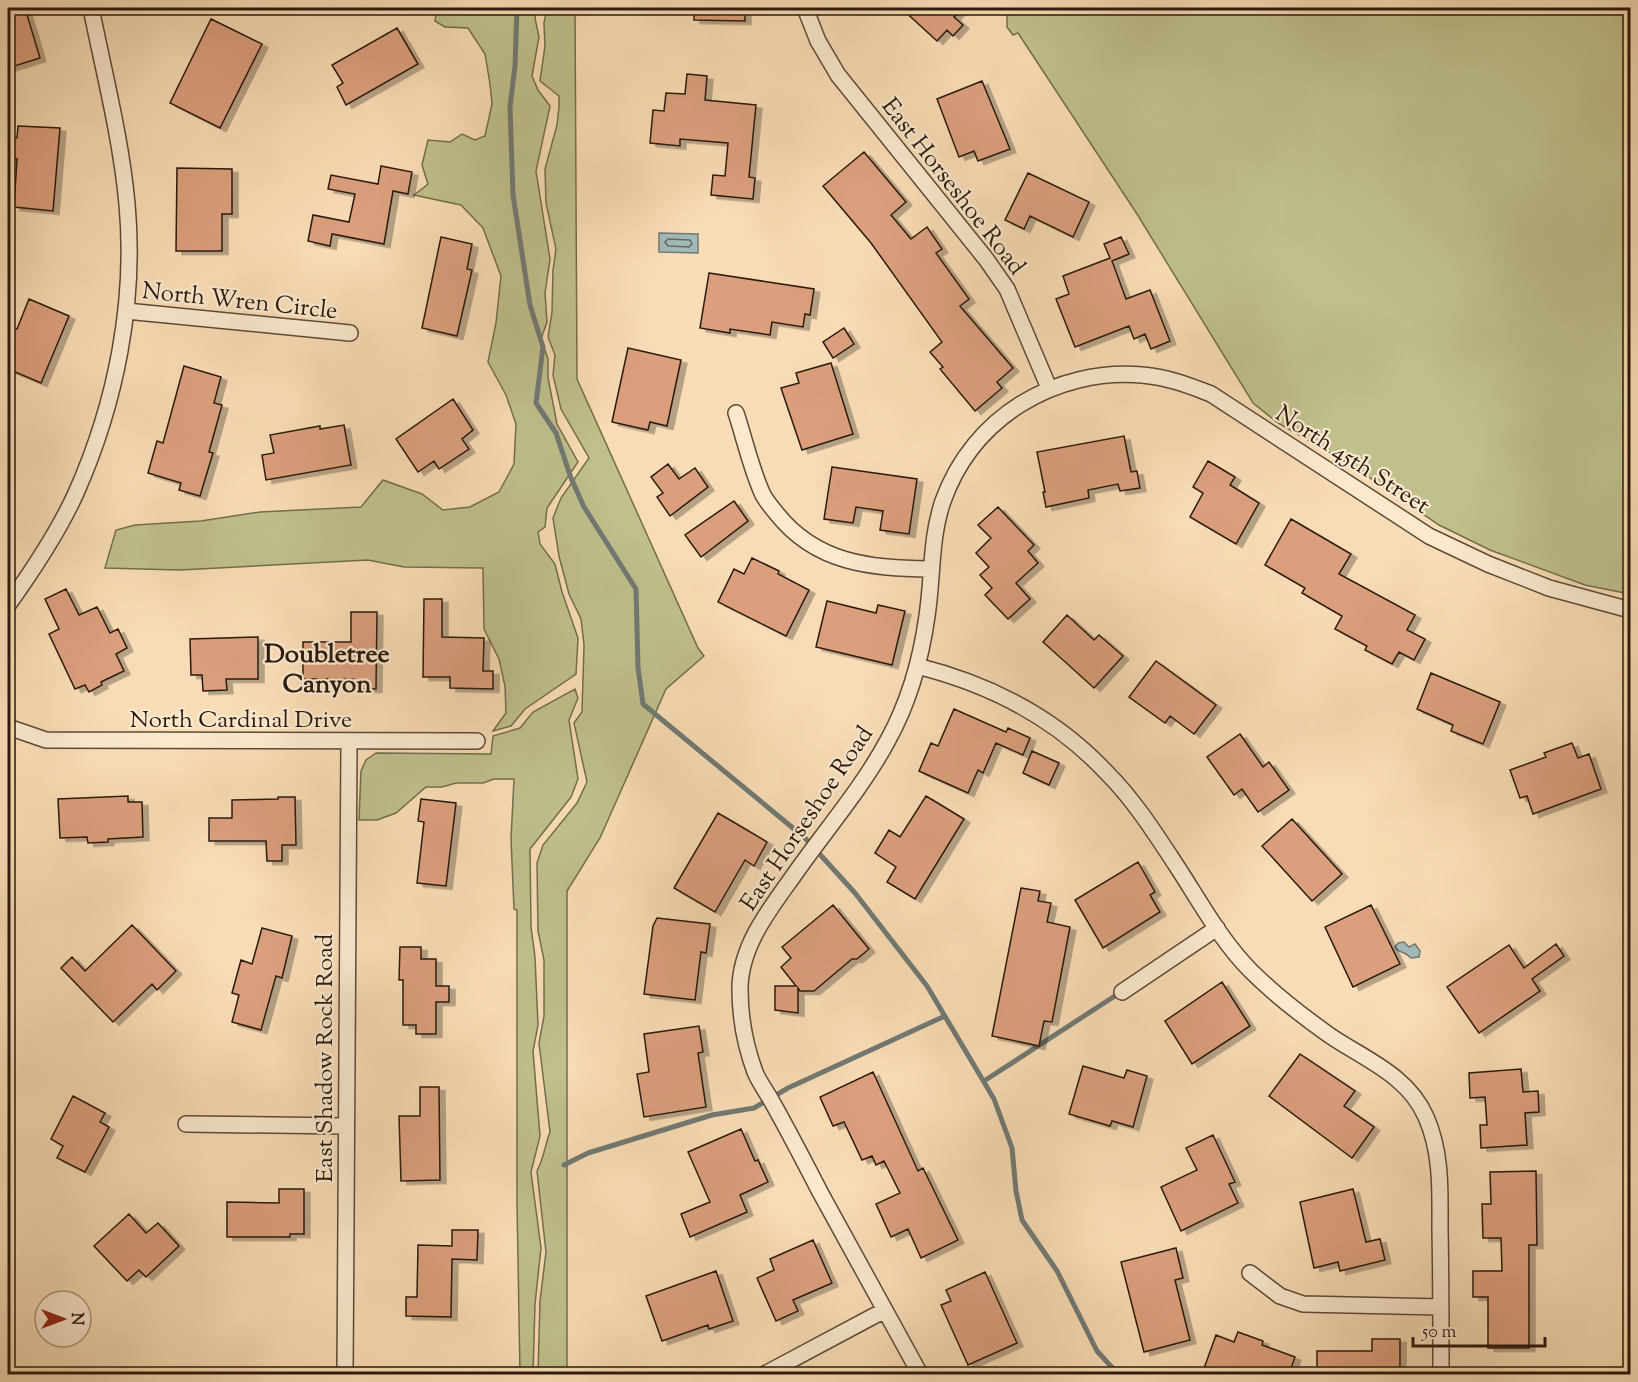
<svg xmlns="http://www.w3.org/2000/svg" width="1638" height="1382" viewBox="0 0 1638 1382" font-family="'Sorts Mill Goudy',serif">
  <defs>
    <filter id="shadow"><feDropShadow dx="6" dy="3.5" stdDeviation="0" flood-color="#0004"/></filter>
  </defs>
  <rect width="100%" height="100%" fill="#f8dcb5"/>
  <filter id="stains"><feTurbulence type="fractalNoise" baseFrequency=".00333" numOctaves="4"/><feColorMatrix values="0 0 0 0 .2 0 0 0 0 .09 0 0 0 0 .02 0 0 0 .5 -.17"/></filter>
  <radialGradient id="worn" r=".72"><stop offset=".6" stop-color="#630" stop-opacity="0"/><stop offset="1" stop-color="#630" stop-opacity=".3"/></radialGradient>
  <path fill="#bfc08c" stroke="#746d4c" stroke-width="1.5" d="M437,8H537L535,18L539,37L532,76L538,90L550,106L536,171L550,259L545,293L547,322L541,339L548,359V378L557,424L578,462L547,508L545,527L538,532L540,544L555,564L562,592L578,638L576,674L525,709L511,726L493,731L506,713L505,686L499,659L484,629L483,568L404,567L368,560L180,570L105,568L116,530L135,525L201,521L260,512L361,507L383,480L422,494L443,510L470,507L499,492L514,464L516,424L506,395L488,362L496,323L501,276L483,228L461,205L414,195L428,184L422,165L428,140L450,142L462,134L475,140L485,136L492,104L490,84L485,54L468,28L445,27L435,21Z
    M547,8H575L577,379L698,648L704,656L666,689L600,838L567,891V1374H538L540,1301L546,1252L537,1171C544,1158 545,1145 550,1132L539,1043L544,1016V960L538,931L537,863L543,845L577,803L587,782L574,723L582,712L584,645L581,619L569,594L559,556L553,518L561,498L589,458L561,409L553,375L555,355L548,337L552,312L553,270L556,249L546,203L545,169L557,125L559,107V96L540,81L545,46L544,23Z
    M1007,8H1630V594L1585,585L1490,550L1439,525L1351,465L1278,423L1253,403L1137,214L1018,33L1013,35L1007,27Z
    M575,689L578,698L569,720L578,779L571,797L530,849L531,927L535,957L538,1025L533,1051L540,1136L531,1172L541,1248L535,1304L533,1374H520L517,1202V910L514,909L511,839L514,779H494L483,783H456L442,787H426L396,813L377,820H359L361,771L366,760L376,753L491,754L493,736L520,728L533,712Z"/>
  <path fill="#a1b9b7" stroke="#717973" stroke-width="1.5" d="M659,233L698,234V253L659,252Z
    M1404,942L1409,947L1415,944L1420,951L1419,957L1411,958L1406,954L1397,950L1395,947L1398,943Z"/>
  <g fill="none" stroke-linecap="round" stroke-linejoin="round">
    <path stroke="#666a62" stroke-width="1.5" d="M668,239L690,240L692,244L689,247L668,246L665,242Z"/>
    <path stroke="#717973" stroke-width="5" d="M517,8L515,66L510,107L513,195L530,305L543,347L536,403L556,433L571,478L584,507L636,589L638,668L643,704L805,838L855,893L927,986L994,1099L1012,1148L1016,1191L1022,1220L1057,1271L1097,1351L1118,1374
      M984,1081L1121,992
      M564,1165L588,1153L712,1115L754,1108L788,1088L945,1016"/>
  </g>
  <path fill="#db9f7d" stroke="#2a1a0d" stroke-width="1.5" filter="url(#shadow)" d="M8,8H25L40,58L8,68Z
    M694,8H745V21L694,20Z
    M901,8H962L954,17L963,25L953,36L947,30L937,41Z
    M211,19L262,44L220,128L170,103Z
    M397,28L418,64L346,105L337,87L343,83L332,65Z
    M687,74L707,76L705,100L756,105L749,177L755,178L753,199L711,195L713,175L725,176L728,143L680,139V146L650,143L653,110L664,111L666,93L685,94Z
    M982,81L1010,149L978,161L974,151L959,157L937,99Z
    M18,126L60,128L53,211L14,207L17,159L8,158V137L17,138Z
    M864,152L906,202L891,215L911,239L927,227L942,249L936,253L969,299L960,306L1013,368L997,382L1002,388L975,411L940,369L943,367L930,352L942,342L871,243L823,186Z
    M381,166L412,172L408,194L393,191L384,244L332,234L330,246L308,241L313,215L349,222L355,194L328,189L331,175L378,184Z
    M177,168L232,169V214H222V251H176Z
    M1028,173L1089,202L1073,237L1030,216L1024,229L1005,220Z
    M441,237L472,244L467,269L472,270L457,336L422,328Z
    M1121,237L1129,254L1112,261L1126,299L1150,290L1170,341L1151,349L1145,334L1134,339L1129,326L1075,347L1056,299L1069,294L1063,276L1110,258L1104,244Z
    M709,273L814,289L810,315L805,314L803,327L772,322L770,335L730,329V333L700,328Z
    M29,299L69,316L41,383L8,369V325L17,329Z
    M844,328L854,344L833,358L823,342Z
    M628,348L681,360L667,426L650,422L648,430L612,422Z
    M831,363L853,434L802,450L781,388L799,383L796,373Z
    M184,366L221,377L214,403L222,405L209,452L213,453L200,496L179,490L181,483L148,473L157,441L163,443Z
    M453,399L473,430L462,439L469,449L439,469L434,461L418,472L396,439Z
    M344,425L351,465L266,480L262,455L274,453L270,435L320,426V429Z
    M1124,436L1131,472L1137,471L1140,488L1120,491L1118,484L1088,490L1089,498L1046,507L1043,492H1045L1037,452Z
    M1208,461L1235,477L1230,485L1259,503L1236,544L1190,517L1203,493L1193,487Z
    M668,464L679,479L695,468L708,487L670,516L657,497L663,493L651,477Z
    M832,467L917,479L909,534L880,530L883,511L856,507L853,523L824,519Z
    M734,501L748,521L701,557L685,535Z
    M998,507L1034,545L1028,551L1038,563L1016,583L1030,599L1008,619L985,595L992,588L980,575L989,567L976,553L991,538L978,525Z
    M1291,519L1351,554L1339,574L1415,615L1407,630L1425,639L1414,660L1399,652L1392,664L1365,650L1367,646L1335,629L1342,616L1302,593L1305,588L1265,565Z
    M752,558L779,571L778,574L809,590L786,636L718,602L734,569L744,574Z
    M66,589L79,615L97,607L110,633L118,629L127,648L116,654L124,671L101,682L102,685L89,692L85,685L75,689L49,634L59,629L45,599Z
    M424,599H442V637L484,638L483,671H493V689L450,688V677H423Z
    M827,601L876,613L878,605L905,611L892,665L816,647Z
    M351,612H377L376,689H353V679H303V642H351Z
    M1067,615L1094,640L1099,635L1123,656L1094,688L1043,642Z
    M258,637V679H226L227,690L203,691L202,675H191L190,639Z
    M1156,661L1216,705L1194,734L1170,716L1165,723L1129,697Z
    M1431,673L1500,702L1483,744L1451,731L1453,725L1417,709Z
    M954,709L1006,732L1008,728L1030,738L1023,755L996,743L983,773L978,770L968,793L919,771L931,743L938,746Z
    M1240,734L1263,767L1269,762L1289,790L1258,812L1242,789L1234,795L1207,757Z
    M1572,743L1578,758L1589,754L1601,789L1533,814L1527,796L1520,798L1510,770L1546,757L1544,753Z
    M1032,751L1059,763L1049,785L1023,773Z
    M128,796V802H142L143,837L108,839V842L88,843L87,837L60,838L58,799Z
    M926,796L964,819L915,899L887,882L896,867L875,853L889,830L900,837Z
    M278,797H295L296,845H282V861H267L266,841H209V818H232V800L278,799Z
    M421,799L456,803L446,886L417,883L424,822L418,821Z
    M718,813L767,842L754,866L745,860L715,912L674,888Z
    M1292,819L1342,874L1312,901L1262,846Z
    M1138,862L1155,892L1150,895L1160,912L1103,948L1075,900Z
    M1021,888L1040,891L1038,901L1051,903L1047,922L1070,927L1052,1022L1044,1021L1039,1046L992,1036Z
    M833,905L869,949L857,959H852L814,991H800L798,988V1013L775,1010V986H796L781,967L791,958L782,947Z
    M1371,905L1400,964L1353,987L1325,927Z
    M657,918L710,924L706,953L701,952L695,1000L644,994L653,926Z
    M132,925L176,971L157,990L152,984L113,1022L61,968L72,957L85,971Z
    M262,928L292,936L282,978L276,976L261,1030L232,1022L239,995L232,993L241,960L252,964Z
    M1556,944L1564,956L1532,979L1540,991L1479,1033L1447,987L1509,945L1524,968Z
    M400,947H421V959H436V986H449V1002H436V1034H416V1025H403V980H399Z
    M1222,982L1250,1026L1192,1064L1165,1021Z
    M699,1026L703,1052L698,1053L706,1107L644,1117L637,1074L649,1072L644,1034Z
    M1300,1054L1355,1091L1344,1106L1374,1127L1352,1158L1269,1096Z
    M1083,1066L1124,1078L1127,1070L1147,1076L1133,1127L1112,1121L1110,1126L1069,1114Z
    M1521,1069L1523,1092L1538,1091L1539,1112L1525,1113L1527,1145L1481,1148L1480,1125H1487L1485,1097L1470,1098L1469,1073Z
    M873,1072L918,1171L923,1168L958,1240L921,1258L908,1229L891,1237L876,1204L900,1193L884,1161L876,1165L872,1156L862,1160L844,1122L833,1126L820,1097Z
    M420,1087H439L440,1180L401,1181L399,1116H420Z
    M73,1096L105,1113L100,1122L109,1127L85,1172L57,1158L63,1146L51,1139Z
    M741,1129L755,1161L758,1160L768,1182L740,1195L747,1212L690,1237L681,1214L710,1202L688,1152Z
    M1213,1135L1235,1182L1229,1184L1238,1203L1181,1231L1161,1187L1197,1170L1186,1148Z
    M1536,1171L1537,1245H1529V1348H1488V1297H1473V1271H1502L1501,1238H1483L1482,1204H1491L1490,1172Z
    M279,1189H304V1234H290V1237H227V1202L279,1203Z
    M1353,1189L1366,1242L1380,1239L1385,1260L1340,1271L1338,1262L1314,1268L1300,1202Z
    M129,1214L146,1233L158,1223L179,1246L146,1277L139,1270L127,1281L94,1246Z
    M452,1230H478L477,1260L452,1259L451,1317L406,1316V1297H417L418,1245L452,1246Z
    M813,1240L832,1283L793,1300L798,1311L776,1321L757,1278L774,1270L770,1259Z
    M1176,1248L1183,1278L1175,1280L1190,1340L1144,1352L1121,1262Z
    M716,1271L733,1321L709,1329L708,1325L662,1341L646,1296Z
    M985,1272L1017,1343L968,1365L941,1305L951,1301L946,1290Z
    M1238,1332L1263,1341L1262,1345L1295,1357L1289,1374H1202L1216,1335L1234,1342Z
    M1372,1339H1400V1374H1317V1351H1372Z"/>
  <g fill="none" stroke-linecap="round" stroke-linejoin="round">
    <defs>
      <path id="minor" d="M805,8L818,41L838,75L986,259L1007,289L1049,388
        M126,311L350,333
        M736,413C745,440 751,469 763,495C767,502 772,508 777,514C817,564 871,568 930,569
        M8,605C33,570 58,533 76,493C116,403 136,302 127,204C121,138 104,73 91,8
        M917,666C989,684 1056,718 1107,773C1134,800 1155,833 1176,865C1199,900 1221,941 1251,971C1275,995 1301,1015 1329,1035C1364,1059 1408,1075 1426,1117C1442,1153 1440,1192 1440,1230C1441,1278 1441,1326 1441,1374
        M8,727L46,740L477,741
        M1122,992L1217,928
        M186,1124L346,1126
        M1250,1273L1280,1296L1303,1304L1441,1307
        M345,1374L349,742
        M765,1374L885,1310
        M920,1374C887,1314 854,1253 820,1192C804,1161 788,1130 771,1100C766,1091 759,1082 755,1072C745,1045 740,1017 740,989C740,943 774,904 799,868C829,826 864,785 888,740C909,702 921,659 927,616C933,577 930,539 943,501C973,417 1055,368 1142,375C1167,377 1188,385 1211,394L1429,536L1488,564L1549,588L1630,610"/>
    </defs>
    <use href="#minor" stroke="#5e4a37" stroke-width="18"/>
    <use href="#minor" stroke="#fae8cf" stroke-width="15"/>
  </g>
  <g text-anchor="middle" stroke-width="4.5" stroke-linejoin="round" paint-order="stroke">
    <g font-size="24" fill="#2a1a0d" stroke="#fae8cf">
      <text transform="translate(954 186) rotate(52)" y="8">East Horseshoe Road</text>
      <text transform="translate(240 300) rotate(6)" y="8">North Wren Circle</text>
      <text transform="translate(1353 459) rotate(33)" y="8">North 45th Street</text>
      <text x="241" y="727">North Cardinal Drive</text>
      <text transform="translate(806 818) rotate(-56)" y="8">East Horseshoe Road</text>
      <text transform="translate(324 1058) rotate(-90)" y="8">East Shadow Rock Road</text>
    </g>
    <g font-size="26" font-weight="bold" fill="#2a1a0d" stroke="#fae8cf">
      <text x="327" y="662">Doubletree<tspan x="327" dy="30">Canyon</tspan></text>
    </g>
  </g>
  <rect width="1638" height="1382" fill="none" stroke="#f8dcb5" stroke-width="30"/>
  <rect x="9" y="9" width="1620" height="1364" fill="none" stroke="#2a1a0d" stroke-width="3"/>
  <rect x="15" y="15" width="1608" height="1352" fill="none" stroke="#2a1a0d" stroke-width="1.5"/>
  <g transform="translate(63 1319) rotate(90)"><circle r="28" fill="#fae8cf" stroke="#a79681" stroke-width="1.5"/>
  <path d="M0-4.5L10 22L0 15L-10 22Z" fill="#8f2418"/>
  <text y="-9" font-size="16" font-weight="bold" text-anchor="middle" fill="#2a1a0d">N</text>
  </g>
  <path d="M1413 1337v9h132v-9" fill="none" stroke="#2a1a0d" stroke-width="3"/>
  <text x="1422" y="1337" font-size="18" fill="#2a1a0d" stroke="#fae8cf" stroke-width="4.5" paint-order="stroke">50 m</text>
  <rect width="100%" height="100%" filter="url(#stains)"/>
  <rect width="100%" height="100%" fill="url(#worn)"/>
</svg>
